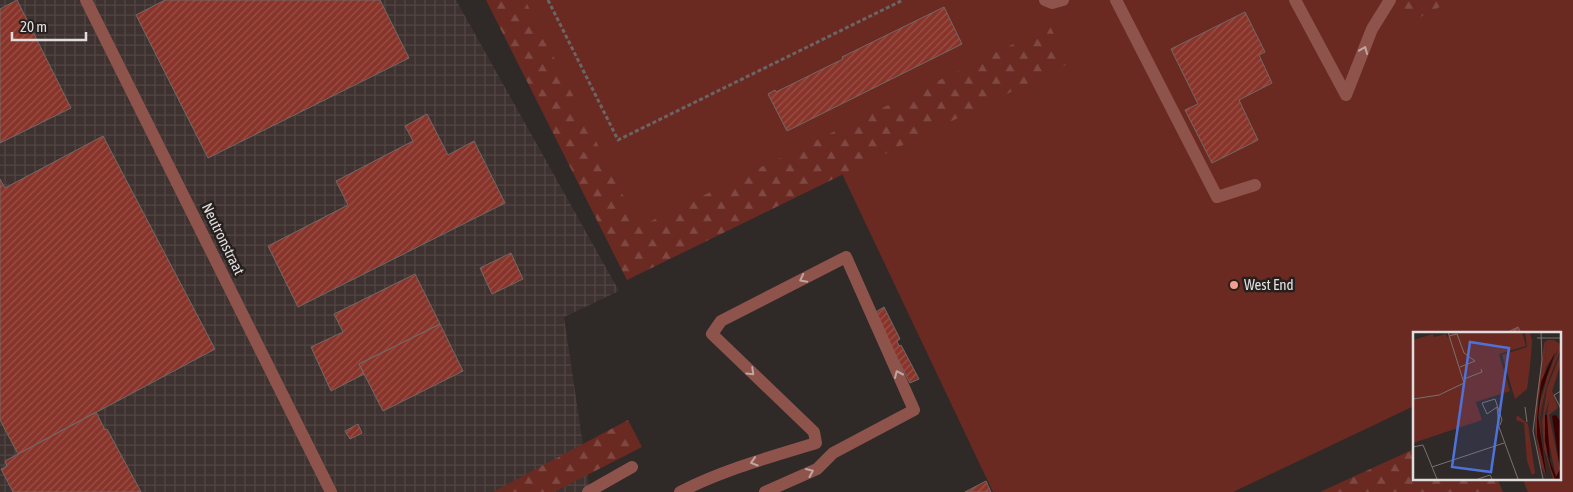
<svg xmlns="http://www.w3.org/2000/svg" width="1573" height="492" viewBox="0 0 1573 492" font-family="'Asap Condensed',sans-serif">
  <defs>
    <pattern id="industrial-grid" width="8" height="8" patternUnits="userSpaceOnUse" patternTransform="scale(1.25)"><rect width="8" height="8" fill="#3e3230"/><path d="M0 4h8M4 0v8" fill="none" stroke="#504644"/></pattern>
    <pattern id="forest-firs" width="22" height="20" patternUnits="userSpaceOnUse" patternTransform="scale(1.25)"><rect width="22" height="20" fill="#6a2a22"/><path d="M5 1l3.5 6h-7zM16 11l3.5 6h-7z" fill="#7f4842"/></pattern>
    <pattern id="building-hatch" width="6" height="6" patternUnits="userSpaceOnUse" patternTransform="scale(1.25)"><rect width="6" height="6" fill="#89342a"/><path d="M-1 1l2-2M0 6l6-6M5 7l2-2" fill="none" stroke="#995148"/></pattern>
  </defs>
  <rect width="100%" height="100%" fill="#2f2927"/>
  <path fill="url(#industrial-grid)" d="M0,0H456L619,291L564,317L590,492H0Z"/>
  <path fill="#6a2a22" d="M509,0H1573V492H1528L1522,478H1559V333H1414V406L1233,492H993L826,140L624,236Z"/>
  <path fill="url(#forest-firs)" d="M486,0H525L639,227L1050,26L1068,64L627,280Z
    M1396,0H1453L1407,24Z
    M628,420L642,447L554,492H493Z
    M1414,449V478H1497L1503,492H1320Z"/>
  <path fill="url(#building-hatch)" stroke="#706968" d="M17,0L71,108L0,143V9Z
    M165,0H380L409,58L208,158L136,15Z
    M944,7L962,44L787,131L768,94L775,90L776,92L843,59L842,57Z
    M1245,12L1265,52L1259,55L1272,83L1239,100L1258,140L1212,163L1185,110L1198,104L1171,49Z
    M427,114L448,155L474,141L505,203L298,307L268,246L348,205L336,181L413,141L405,126Z
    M103,136L215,349L18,454L0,420V179L5,188Z
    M511,253L523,279L492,294L480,268Z
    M415,274L440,324L359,364L364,374L331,391L311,347L343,332L334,314Z
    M884,307L900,339L897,341L899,346L901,345L919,379L910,383L874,313Z
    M440,324L463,371L383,411L359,364Z
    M1518,327L1521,333H1506Z
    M96,412L105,430L107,429L141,492H13L1,469L7,466L5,461Z
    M358,424L362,433L350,439L345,431Z
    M986,481L991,492H965Z"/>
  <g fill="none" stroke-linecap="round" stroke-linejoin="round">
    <path stroke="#6b6564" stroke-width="3" stroke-dasharray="4 2.5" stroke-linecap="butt" d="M548,0L618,140L903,0"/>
    <path stroke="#8e544b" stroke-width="12" d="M86,0L331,492
      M1045,0L1052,3L1063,0
      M1116,0L1217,197L1255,185
      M1295,0L1346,95
      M1346,95L1372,29L1390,0
      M588,492L632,467
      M680,492C723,470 770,457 816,443L814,432L712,334L721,321L846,257L914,410L833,453L817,469L765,492"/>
  </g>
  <defs><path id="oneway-chevron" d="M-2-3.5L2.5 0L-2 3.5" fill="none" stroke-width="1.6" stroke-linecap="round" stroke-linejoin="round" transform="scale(1.25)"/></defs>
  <g stroke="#c0a6a3">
    <use href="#oneway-chevron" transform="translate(1364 50) rotate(-68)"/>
    <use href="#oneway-chevron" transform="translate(803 279) rotate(153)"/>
    <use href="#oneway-chevron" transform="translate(751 372) rotate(44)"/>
    <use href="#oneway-chevron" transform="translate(898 374) rotate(-114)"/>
    <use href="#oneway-chevron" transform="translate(754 462) rotate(163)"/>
    <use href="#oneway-chevron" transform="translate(810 472) rotate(-24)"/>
  </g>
  <circle fill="#f59d8f" stroke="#251f1e" stroke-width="2" cx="1234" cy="285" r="5"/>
  <g text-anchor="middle" stroke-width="5" stroke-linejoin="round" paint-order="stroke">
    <g font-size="15" fill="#e2dddd" stroke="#251f1e">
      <text transform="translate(223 239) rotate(64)" y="5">Neutronstraat</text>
    </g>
    <g font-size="15" fill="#e2dddd" stroke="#251f1e" text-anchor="start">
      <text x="1244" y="290">West End</text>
    </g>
  </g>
  <g transform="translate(1413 332)">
    <rect width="148" height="148" fill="#2f2927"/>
    <path d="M36,0H109L113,14L86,22L97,59L60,71L65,88L0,109V16L37,4ZM135,8H141L134,12L132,31L141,17L148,12L147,19L132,57L127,86L129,116L137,147L128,113L127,79L134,45L145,18L133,35L125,66L124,104L134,147L127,132L122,96L123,69L131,11ZM147,23V34L132,82L134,124L142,147H140L131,117L129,90L134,56Z" fill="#6a2a22"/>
    <path d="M36,0H49L57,24L50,26L52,31L47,32ZM112,0H117L119,9L117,35L114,57L102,67L89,23L114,15ZM20,2L21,5L33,2L41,27L0,41V8ZM141,8L147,12L132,32L134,12ZM56,51L69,88L0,111V108L11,104L5,85L8,84L15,103L64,87L53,52ZM141,51L139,58L145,76L136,83L147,137L143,145L134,102V82L138,58ZM104,83L115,92L122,141L119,143L114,129L111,91L103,88Z" fill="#6a2a22"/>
    <path d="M144,17L127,79L128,113L136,147L127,113L126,73Z" fill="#6a2a22"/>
    <path d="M142,20L128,62L125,85L134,147L124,104V87L128,50ZM132,83H134L137,129L143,145L147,137L139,84L143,83L147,89V147H142L138,137L132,109Z" fill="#3d0000"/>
    <path fill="none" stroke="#777170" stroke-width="1" d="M128,0L129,28L120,99L130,147M36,4L44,2L51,21L62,29M124,6H148M47,35L62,29M51,47L69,40L68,37M148,59L141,63L148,77M0,67L26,63L51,51L35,0M112,75L114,90M87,93L89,88L82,67L69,71L74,82L84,75L86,95L105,147M0,115L10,113L24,147M19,135L91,111M65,147L77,143L79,147"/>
    <path fill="#4e72d9" fill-opacity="0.15" stroke="#4e72d9" stroke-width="2.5" d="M57,10L96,16L78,140L39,135Z"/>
    <rect width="148" height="148" fill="none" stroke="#e2dddd" stroke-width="2.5"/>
  </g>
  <path d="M12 32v8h74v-8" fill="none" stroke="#e2dddd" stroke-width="2.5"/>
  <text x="20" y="32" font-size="15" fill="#e2dddd" stroke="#251f1e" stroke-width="4" paint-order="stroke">20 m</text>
</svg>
